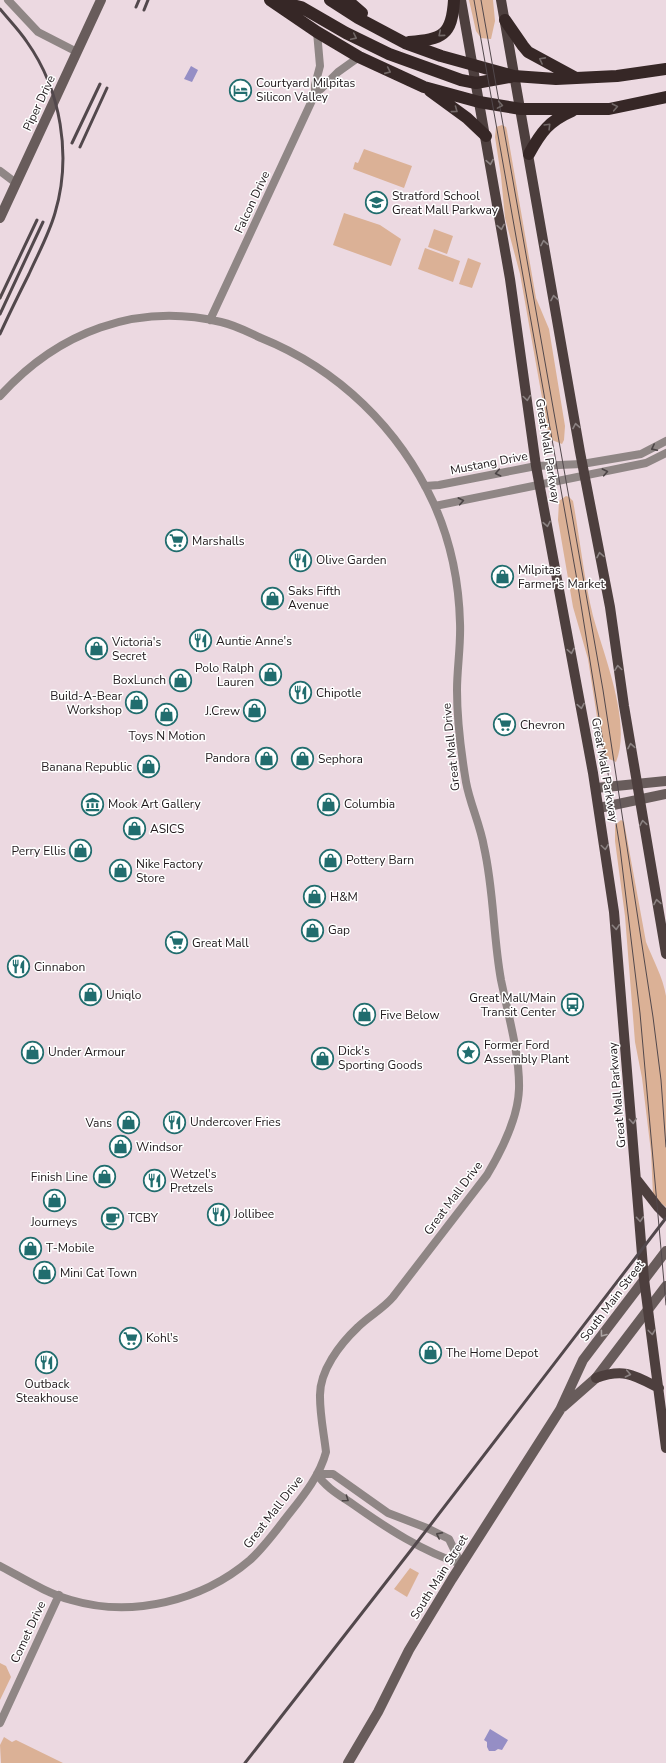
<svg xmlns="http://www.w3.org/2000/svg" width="666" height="1763" viewBox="0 0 666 1763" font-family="'Nunito Sans',sans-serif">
  <rect width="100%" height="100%" fill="#ecd9e1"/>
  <path fill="#dbb196" d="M469,0H493L495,21L491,39L481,38L476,31Z
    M502,125L506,127L507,131L536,298L549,329L565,426L564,440L562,444L552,440L549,437L520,274L505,218L501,176L495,137L496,127Z
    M364,149L412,166L404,188L353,169L355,162L358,163Z
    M344,213L380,225L401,239L391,266L333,245Z
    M434,229L453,236L447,254L428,247Z
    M425,248L460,261L453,282L418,269Z
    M468,258L481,263L472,288L459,284Z
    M566,496L569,497L573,501C580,539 584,579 593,616C604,656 632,723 616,762L603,756L588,659L573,607L558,520L559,501Z
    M621,820L624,822L646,942C653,960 663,977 666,996V1207L657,1200L653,1195L651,1152L642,1078L635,1042L625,916L615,841V825Z
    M410,1568L419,1573L407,1597L394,1589Z
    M0,1663L6,1666L11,1677L0,1700Z
    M4,1737L12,1742L16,1740L63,1763H1L0,1745Z"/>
  <path fill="#958ec5" d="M191,66L198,70L192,82L184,79Z
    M490,1729L508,1740L502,1750L498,1749L495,1751H489L487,1747V1742L484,1740Z"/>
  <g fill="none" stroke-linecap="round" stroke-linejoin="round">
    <path stroke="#8f8685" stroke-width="8" d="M8,0L38,32L77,52
      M315,94L322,88L338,72L359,57
      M0,171L16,183
      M210,320L315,94V85L320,66L317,32
      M0,396C58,332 136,302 221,322C235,325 248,332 261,338C338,369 399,428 434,504C450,540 459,583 460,623C461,645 457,668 457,690C457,721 461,752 466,782C470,804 480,824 484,847C494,891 493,936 501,980C508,1014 520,1056 519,1089C518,1119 502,1150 487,1175L393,1297C383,1309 369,1316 358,1327C340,1344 319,1371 320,1397C320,1416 324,1434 326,1452C319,1479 298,1502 282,1523C272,1536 262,1549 250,1560C202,1601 132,1618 71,1600C46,1593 23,1578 0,1566
      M425,486L439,485L536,466L582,464L641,454L666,441
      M435,506L646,463L666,453
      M317,1474H333L388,1513L427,1528L449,1539L461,1564
      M317,1474C326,1488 341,1496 354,1505C388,1529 422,1551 461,1564
      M0,1723L59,1595"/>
    <path stroke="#685c5b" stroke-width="10" d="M0,218L101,0
      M596,788L666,781
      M599,808L666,794
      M563,1407L596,1378L666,1286
      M348,1763L378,1712L409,1650L452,1579L560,1410L583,1360L666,1251"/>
    <path stroke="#4d3f3e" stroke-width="10" d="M461,0L510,279L536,466L593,773L614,912L644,1279L666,1448
      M501,0L580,452L610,607L624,706L666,954
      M637,1180L658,1207L666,1215
      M596,1378C624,1368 634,1375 659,1388"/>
    <path stroke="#362726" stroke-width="12" d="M270,0L317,32L359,57L424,87L479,102L521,109H609L666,97
      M330,0L358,18L405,43L441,56L514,76L556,79L617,76L666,69
      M347,0L362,13
      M278,2L301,7L346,33L389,54L461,80L476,83L510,77
      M505,20L523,46L528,52L576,78
      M409,42C442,39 452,36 454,0
      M430,91L467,118L486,136
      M529,154C541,132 549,121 572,111"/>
    <path stroke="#52484c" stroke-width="1" d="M474,0L577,580L620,848L640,1013L666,1305
      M481,0L603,690L653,1017L661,1080L666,1147"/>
    <path stroke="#52484c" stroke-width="3" d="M136,7L139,0
      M0,9C9,20 19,30 27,42C61,90 72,156 55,213C49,234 38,254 29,274C19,294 9,314 0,334
      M144,10L148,0
      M72,143L100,84
      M80,147L107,88
      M0,298L37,220
      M0,314L43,222
      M245,1763L415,1545L666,1218"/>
  </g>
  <defs><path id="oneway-chevron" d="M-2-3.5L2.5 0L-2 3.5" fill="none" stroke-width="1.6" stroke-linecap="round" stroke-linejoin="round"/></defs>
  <g stroke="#726867">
    <use href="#oneway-chevron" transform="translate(441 34) rotate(140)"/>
    <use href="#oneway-chevron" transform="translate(354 37) rotate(26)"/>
    <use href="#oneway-chevron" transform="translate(542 60) rotate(-152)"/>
    <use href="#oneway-chevron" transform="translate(388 71) rotate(24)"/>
    <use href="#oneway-chevron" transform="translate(500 105) rotate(10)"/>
    <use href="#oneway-chevron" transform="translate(615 107) rotate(-11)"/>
    <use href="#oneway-chevron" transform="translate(455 110) rotate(36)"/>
    <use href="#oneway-chevron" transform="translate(548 126) rotate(-45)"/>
  </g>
  <g stroke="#8b8282">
    <use href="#oneway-chevron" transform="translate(490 162) rotate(80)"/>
    <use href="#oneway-chevron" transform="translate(501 227) rotate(80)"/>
    <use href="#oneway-chevron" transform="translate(544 243) rotate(-100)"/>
    <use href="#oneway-chevron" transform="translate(554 298) rotate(-100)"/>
    <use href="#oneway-chevron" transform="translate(527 398) rotate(82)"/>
    <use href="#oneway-chevron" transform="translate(576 426) rotate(-100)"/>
    <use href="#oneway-chevron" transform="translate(547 524) rotate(79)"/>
    <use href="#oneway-chevron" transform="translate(600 555) rotate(-101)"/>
    <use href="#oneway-chevron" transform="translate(571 651) rotate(79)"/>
    <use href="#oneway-chevron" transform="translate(618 668) rotate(-98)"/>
    <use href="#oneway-chevron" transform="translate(581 706) rotate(80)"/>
    <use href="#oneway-chevron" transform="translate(631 746) rotate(-100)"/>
    <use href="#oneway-chevron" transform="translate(643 823) rotate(-99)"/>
    <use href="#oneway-chevron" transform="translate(605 847) rotate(82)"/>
    <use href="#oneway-chevron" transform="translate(657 902) rotate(-100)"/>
    <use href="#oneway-chevron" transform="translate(616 927) rotate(85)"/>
    <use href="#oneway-chevron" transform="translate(633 1121) rotate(85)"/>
    <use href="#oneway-chevron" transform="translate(640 1219) rotate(86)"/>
    <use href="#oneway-chevron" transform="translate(652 1332) rotate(83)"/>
    <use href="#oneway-chevron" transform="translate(628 1374) rotate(12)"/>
  </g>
  <g stroke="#4c4546">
    <use href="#oneway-chevron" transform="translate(654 448) rotate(153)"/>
    <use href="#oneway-chevron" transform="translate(605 472) rotate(-11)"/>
    <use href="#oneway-chevron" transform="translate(498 473) rotate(168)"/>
    <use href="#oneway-chevron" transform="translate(461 501) rotate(-11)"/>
    <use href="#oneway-chevron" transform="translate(346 1499) rotate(35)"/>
    <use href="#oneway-chevron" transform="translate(439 1535) rotate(-153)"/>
  </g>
  <use stroke="#aca5a5" href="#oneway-chevron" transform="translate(603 1334) rotate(127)"/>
  <defs>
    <symbol id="hotel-ring" viewBox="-11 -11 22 22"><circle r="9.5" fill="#fff" stroke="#216d6e" stroke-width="1.5"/><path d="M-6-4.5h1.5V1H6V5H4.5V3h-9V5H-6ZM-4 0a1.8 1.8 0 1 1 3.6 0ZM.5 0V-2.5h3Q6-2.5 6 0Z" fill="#216d6e"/></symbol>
    <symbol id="school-ring" viewBox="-11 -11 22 22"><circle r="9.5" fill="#fff" stroke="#216d6e" stroke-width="1.5"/><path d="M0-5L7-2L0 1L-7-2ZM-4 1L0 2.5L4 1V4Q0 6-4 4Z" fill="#216d6e"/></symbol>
    <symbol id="supermarket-ring" viewBox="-11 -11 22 22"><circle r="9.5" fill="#fff" stroke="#216d6e" stroke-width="1.5"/><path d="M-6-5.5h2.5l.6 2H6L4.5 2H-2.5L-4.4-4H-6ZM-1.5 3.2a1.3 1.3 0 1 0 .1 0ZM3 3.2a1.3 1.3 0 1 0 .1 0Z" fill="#216d6e"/></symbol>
    <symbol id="restaurant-ring" viewBox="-11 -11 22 22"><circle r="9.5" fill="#fff" stroke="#216d6e" stroke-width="1.5"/><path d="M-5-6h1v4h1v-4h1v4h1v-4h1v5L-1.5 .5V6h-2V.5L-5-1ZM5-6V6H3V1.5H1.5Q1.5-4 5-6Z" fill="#216d6e"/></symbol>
    <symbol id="shop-ring" viewBox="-11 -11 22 22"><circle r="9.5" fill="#fff" stroke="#216d6e" stroke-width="1.5"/><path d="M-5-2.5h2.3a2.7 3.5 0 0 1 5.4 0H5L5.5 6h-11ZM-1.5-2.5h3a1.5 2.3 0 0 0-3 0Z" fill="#216d6e"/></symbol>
    <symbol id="museum-ring" viewBox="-11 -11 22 22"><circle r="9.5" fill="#fff" stroke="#216d6e" stroke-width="1.5"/><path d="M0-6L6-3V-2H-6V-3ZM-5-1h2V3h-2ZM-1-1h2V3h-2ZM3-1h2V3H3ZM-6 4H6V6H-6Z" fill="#216d6e"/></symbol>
    <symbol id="bus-ring" viewBox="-11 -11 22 22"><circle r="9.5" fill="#fff" stroke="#216d6e" stroke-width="1.5"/><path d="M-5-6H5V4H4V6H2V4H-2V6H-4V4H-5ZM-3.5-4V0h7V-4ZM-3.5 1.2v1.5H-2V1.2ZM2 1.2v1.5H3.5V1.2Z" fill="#216d6e"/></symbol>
    <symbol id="sight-ring" viewBox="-11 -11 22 22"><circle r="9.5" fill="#fff" stroke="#216d6e" stroke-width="1.5"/><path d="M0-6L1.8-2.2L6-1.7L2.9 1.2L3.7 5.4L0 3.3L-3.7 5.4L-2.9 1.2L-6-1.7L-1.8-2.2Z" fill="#216d6e"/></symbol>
    <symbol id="cafe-ring" viewBox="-11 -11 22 22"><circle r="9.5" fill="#fff" stroke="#216d6e" stroke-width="1.5"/><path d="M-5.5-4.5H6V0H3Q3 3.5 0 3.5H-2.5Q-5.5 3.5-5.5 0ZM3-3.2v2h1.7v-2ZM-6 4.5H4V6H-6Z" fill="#216d6e"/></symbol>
  </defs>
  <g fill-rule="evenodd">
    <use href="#hotel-ring" x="228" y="78" width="25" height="25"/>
    <use href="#school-ring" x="364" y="190" width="25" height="25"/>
    <use href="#supermarket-ring" x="164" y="528" width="25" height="25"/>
    <use href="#restaurant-ring" x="288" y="548" width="25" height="25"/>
    <use href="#shop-ring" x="490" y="564" width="25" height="25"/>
    <use href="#shop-ring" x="260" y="586" width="25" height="25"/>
    <use href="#restaurant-ring" x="188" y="628" width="25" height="25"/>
    <use href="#shop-ring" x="84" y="636" width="25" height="25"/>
    <use href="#shop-ring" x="258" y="662" width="25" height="25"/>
    <use href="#shop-ring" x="168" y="668" width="25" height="25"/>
    <use href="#restaurant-ring" x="288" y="680" width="25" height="25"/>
    <use href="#shop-ring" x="124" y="690" width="25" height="25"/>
    <use href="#shop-ring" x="242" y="698" width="25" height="25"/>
    <use href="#shop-ring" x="154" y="702" width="25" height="25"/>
    <use href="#supermarket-ring" x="492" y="712" width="25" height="25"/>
    <use href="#shop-ring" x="254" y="746" width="25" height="25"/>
    <use href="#shop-ring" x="290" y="746" width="25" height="25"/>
    <use href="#shop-ring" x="136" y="754" width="25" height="25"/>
    <use href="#museum-ring" x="80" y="792" width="25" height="25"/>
    <use href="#shop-ring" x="316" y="792" width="25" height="25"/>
    <use href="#shop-ring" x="122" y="816" width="25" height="25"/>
    <use href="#shop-ring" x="68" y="838" width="25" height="25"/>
    <use href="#shop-ring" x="318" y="848" width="25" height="25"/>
    <use href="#shop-ring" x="108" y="858" width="25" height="25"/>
    <use href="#shop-ring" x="302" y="884" width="25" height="25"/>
    <use href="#shop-ring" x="300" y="918" width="25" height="25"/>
    <use href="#supermarket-ring" x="164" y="930" width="25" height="25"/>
    <use href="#restaurant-ring" x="6" y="954" width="25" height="25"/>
    <use href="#shop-ring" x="78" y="982" width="25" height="25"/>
    <use href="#bus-ring" x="560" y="992" width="25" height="25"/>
    <use href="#shop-ring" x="352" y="1002" width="25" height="25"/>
    <use href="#shop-ring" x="20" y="1040" width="25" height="25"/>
    <use href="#sight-ring" x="456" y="1040" width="25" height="25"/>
    <use href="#shop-ring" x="310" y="1046" width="25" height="25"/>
    <use href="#restaurant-ring" x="162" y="1110" width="25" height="25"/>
    <use href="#shop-ring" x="116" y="1110" width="25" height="25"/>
    <use href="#shop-ring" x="108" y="1134" width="25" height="25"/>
    <use href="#shop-ring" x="92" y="1164" width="25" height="25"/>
    <use href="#restaurant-ring" x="142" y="1168" width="25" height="25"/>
    <use href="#shop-ring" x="42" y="1188" width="25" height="25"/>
    <use href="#restaurant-ring" x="206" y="1202" width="25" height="25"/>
    <use href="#cafe-ring" x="100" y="1206" width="25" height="25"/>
    <use href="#shop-ring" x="18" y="1236" width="25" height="25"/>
    <use href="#shop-ring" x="32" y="1260" width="25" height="25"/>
    <use href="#supermarket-ring" x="118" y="1326" width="25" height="25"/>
    <use href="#shop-ring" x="418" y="1340" width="25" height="25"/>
    <use href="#restaurant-ring" x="34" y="1350" width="25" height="25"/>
  </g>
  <g text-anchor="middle" stroke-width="3" stroke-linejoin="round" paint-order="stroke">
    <g font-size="12" fill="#20191c" stroke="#fff" text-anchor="start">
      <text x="256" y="87">Courtyard Milpitas<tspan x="256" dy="14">Silicon Valley</tspan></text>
      <text x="392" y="200">Stratford School<tspan x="392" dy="14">Great Mall Parkway</tspan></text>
      <text x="192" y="545">Marshalls</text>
      <text x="316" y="564">Olive Garden</text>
      <text x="518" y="574">Milpitas<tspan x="518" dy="14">Farmer's Market</tspan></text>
      <text x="288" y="595">Saks Fifth<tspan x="288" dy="14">Avenue</tspan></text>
      <text x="216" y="645">Auntie Anne's</text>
      <text x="112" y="646">Victoria's<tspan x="112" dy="14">Secret</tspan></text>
      <text x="254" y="672" text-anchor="end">Polo Ralph<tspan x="254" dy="14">Lauren</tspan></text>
      <text x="166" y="684" text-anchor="end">BoxLunch</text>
      <text x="316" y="697">Chipotle</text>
      <text x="122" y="700" text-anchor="end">Build-A-Bear<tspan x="122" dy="14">Workshop</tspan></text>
      <text x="240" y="715" text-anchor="end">J.Crew</text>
      <text x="520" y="729">Chevron</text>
      <text x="167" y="740" text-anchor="middle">Toys N Motion</text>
      <text x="250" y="762" text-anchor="end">Pandora</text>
      <text x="318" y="763">Sephora</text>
      <text x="132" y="771" text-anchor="end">Banana Republic</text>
      <text x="108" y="808">Mook Art Gallery</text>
      <text x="344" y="808">Columbia</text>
      <text x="150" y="833">ASICS</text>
      <text x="66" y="855" text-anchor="end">Perry Ellis</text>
      <text x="346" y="864">Pottery Barn</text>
      <text x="136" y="868">Nike Factory<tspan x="136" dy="14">Store</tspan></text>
      <text x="330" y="901">H&amp;M</text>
      <text x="328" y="934">Gap</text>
      <text x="192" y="947">Great Mall</text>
      <text x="34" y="971">Cinnabon</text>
      <text x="106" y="999">Uniqlo</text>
      <text x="556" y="1002" text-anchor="end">Great Mall/Main<tspan x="556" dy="14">Transit Center</tspan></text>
      <text x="380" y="1019">Five Below</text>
      <text x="484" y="1049">Former Ford<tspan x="484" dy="14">Assembly Plant</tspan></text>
      <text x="338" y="1055">Dick's<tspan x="338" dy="14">Sporting Goods</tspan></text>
      <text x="48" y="1056">Under Armour</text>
      <text x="190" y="1126">Undercover Fries</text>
      <text x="112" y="1127" text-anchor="end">Vans</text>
      <text x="136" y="1151">Windsor</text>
      <text x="170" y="1178">Wetzel's<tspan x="170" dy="14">Pretzels</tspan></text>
      <text x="88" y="1181" text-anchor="end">Finish Line</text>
      <text x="234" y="1218">Jollibee</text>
      <text x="128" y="1222">TCBY</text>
      <text x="54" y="1226" text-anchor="middle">Journeys</text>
      <text x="46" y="1252">T-Mobile</text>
      <text x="60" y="1277">Mini Cat Town</text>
      <text x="146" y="1342">Kohl's</text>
      <text x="446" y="1357">The Home Depot</text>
      <text x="47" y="1388" text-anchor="middle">Outback<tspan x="47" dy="14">Steakhouse</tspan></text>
    </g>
    <g font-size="12" fill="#20191c" stroke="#fff">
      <text transform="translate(39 103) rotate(-65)" y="4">Piper Drive</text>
      <text transform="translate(252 202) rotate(-65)" y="4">Falcon Drive</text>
      <text transform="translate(548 451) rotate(81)" y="4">Great Mall Parkway</text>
      <text transform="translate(489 463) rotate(-11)" y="4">Mustang Drive</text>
      <text transform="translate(451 747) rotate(-96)" y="4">Great Mall Drive</text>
      <text transform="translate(605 770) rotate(80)" y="4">Great Mall Parkway</text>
      <text transform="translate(617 1095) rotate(-95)" y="4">Great Mall Parkway</text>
      <text transform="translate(453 1198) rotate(-53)" y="4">Great Mall Drive</text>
      <text transform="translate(612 1301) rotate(-53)" y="4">South Main Street</text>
      <text transform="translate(273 1512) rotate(-52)" y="4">Great Mall Drive</text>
      <text transform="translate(439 1577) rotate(-58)" y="4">South Main Street</text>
      <text transform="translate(28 1632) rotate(-65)" y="4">Comet Drive</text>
    </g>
  </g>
</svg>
